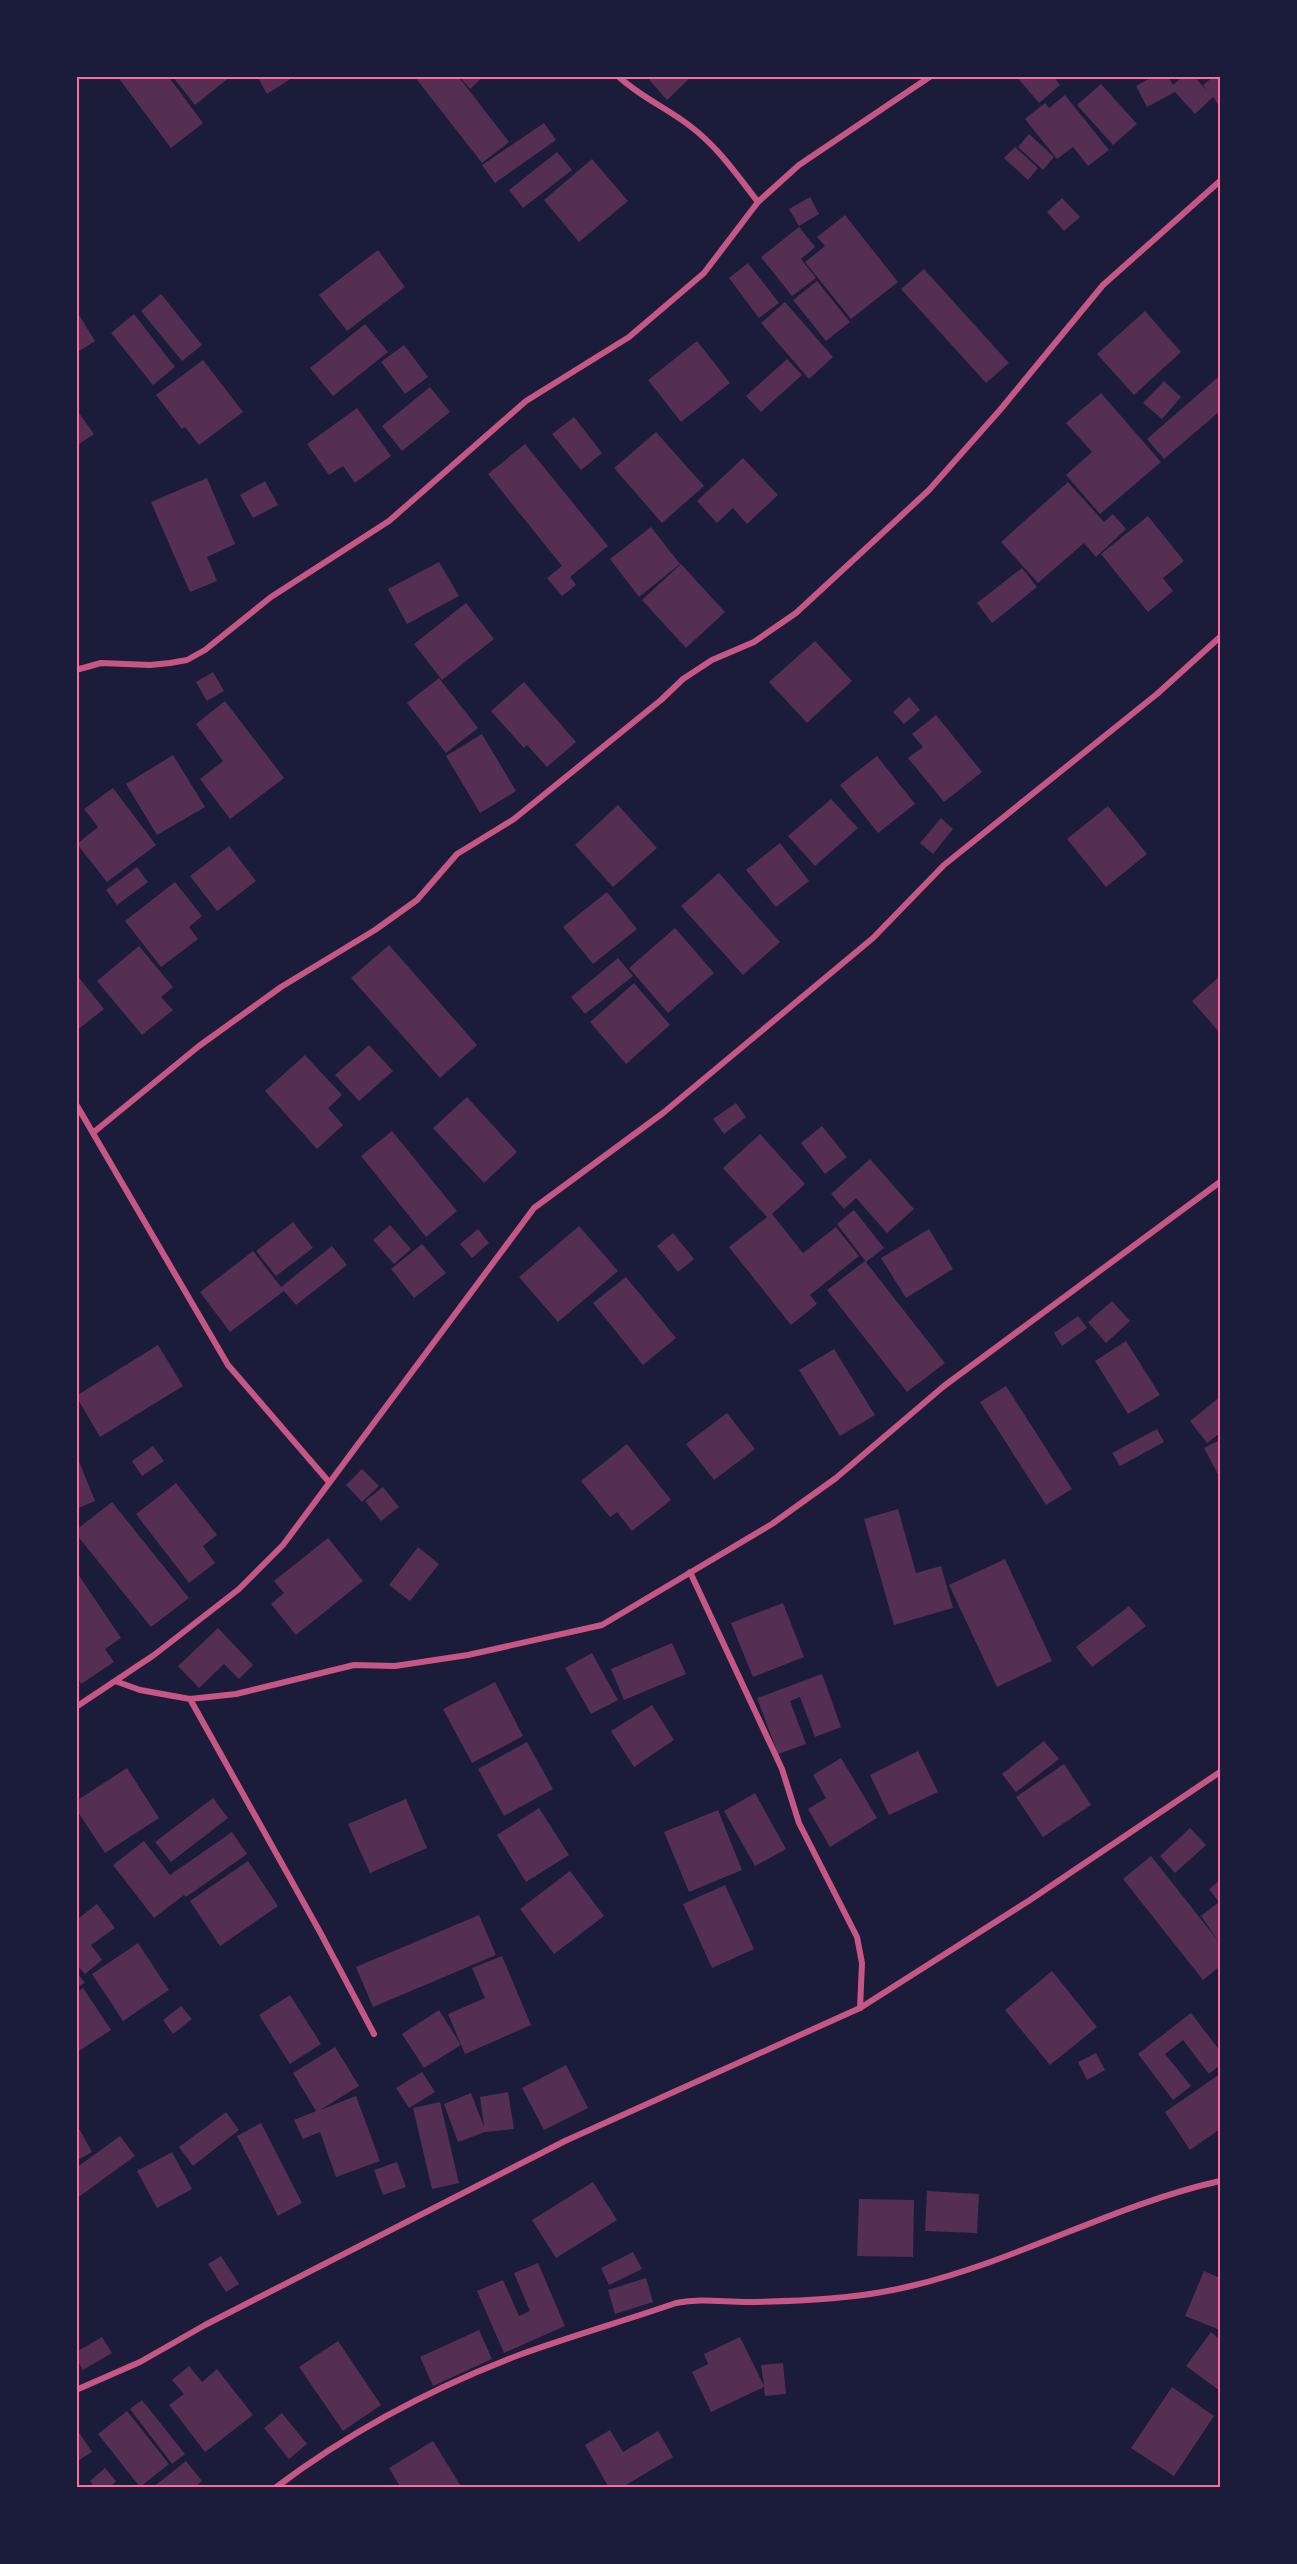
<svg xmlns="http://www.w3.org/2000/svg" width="1297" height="2564" viewBox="0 0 1297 2564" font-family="Figtree,sans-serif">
  <rect width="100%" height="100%" fill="#1b1b3a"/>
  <path fill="#542f53" d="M117,76H168L203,123L171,148Z
    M172,76H231L195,105Z
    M257,76H295L267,94Z
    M414,76H458L509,142L482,163Z
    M459,76H484L470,89Z
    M646,76H692L667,100Z
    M1016,76H1053L1060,85L1039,103Z
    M1154,76H1168L1173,85L1183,76H1194L1207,91L1203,85L1214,76H1220V107L1213,97L1195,114L1175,92L1147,107L1136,86Z
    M1101,84L1137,124L1113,145L1077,105Z
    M1065,95L1109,150L1088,166L1073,147L1057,159L1025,119L1045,103L1049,108Z
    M544,123L556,140L495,183L482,165Z
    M1029,134L1054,157L1043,170L1018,147Z
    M1015,147L1038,168L1028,180L1004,158Z
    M557,152L572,170L523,208L509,190Z
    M592,159L628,201L579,242L544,200Z
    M810,197L819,214L799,226L789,209Z
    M1062,198L1080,217L1064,231L1047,212Z
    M845,215L898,282L851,319L805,262L825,246L817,237Z
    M799,227L815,247L801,259L816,278L792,296L761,257Z
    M378,250L405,287L347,331L319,295Z
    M748,263L779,303L759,318L729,278Z
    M924,269L1009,363L986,383L901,289Z
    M817,281L850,322L826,341L793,300Z
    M161,294L202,345L182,361L141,311Z
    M785,302L833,357L809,379L761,323Z
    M76,310L95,341L76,353Z
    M1145,311L1181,352L1134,395L1097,354Z
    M134,314L175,367L153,385L111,333Z
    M365,324L388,352L333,396L310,368Z
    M697,341L730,383L681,422L648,380Z
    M404,345L428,377L405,394L381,362Z
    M787,359L802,375L761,412L746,396Z
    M203,360L243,412L199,445L185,427L182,429L156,395Z
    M1217,378L1220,382V411L1164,459L1147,439Z
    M1164,381L1181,397L1162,419L1143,403Z
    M430,387L450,412L402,451L382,426Z
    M1101,393L1161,462L1100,514L1066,475L1092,452L1066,423Z
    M357,408L391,456L355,483L343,466L329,475L307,444Z
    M76,409L94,434L76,446Z
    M574,417L602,453L581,470L552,434Z
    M656,432L704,486L662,523L614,468Z
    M525,444L608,546L570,577L576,585L562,596L547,578L562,566L488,474Z
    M743,458L778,495L747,524L733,508L717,523L697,501Z
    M207,478L235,544L207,557L217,581L190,592L151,502Z
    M265,481L278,505L253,518L240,495Z
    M1068,482L1104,522L1113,514L1126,529L1096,557L1084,543L1038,583L1001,542Z
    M1148,516L1184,561L1163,578L1173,591L1148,612L1101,554Z
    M651,527L680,564L639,597L610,559Z
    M439,562L459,596L407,624L388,589Z
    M681,564L725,612L686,648L642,600Z
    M1022,568L1037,587L992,623L977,603Z
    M466,603L494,639L442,680L414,644Z
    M815,641L852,681L807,723L769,682Z
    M213,672L224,691L207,701L196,682Z
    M439,678L478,728L446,753L407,703Z
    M524,682L576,742L547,767L527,745L524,748L491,711Z
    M909,697L920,710L904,724L893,712Z
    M225,701L284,778L230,819L200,779L223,761L196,724Z
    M936,715L982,772L944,802L908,758L923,747L912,734Z
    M482,734L516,791L480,813L446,756Z
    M173,755L205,807L157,835L126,784Z
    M877,756L915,804L878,833L840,785Z
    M113,788L156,845L107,882L77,844L98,827L84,809Z
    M831,799L858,828L815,866L788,836Z
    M618,805L657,848L613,887L575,845Z
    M1108,806L1147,854L1106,887L1067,839Z
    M941,818L953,829L933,854L920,843Z
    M780,843L809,881L776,907L746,870Z
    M229,846L256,881L217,911L190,876Z
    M137,867L148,882L117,905L106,890Z
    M719,873L780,942L743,975L681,906Z
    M175,882L202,916L189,927L198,939L161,967L125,921Z
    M607,892L637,929L593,964L563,927Z
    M675,928L714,973L668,1013L629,968Z
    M389,945L477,1045L440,1078L351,978Z
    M139,946L173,987L161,997L173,1010L142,1035L97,981Z
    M618,958L633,976L585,1014L571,997Z
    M76,974L104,1009L76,1031Z
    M1219,977L1220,978V1033L1192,1001Z
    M634,983L670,1025L626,1064L590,1022Z
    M369,1045L393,1071L359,1101L335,1075Z
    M305,1055L342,1095L328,1108L343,1125L317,1149L265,1091Z
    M467,1097L517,1152L484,1183L433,1128Z
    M736,1103L746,1117L724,1134L713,1119Z
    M822,1126L847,1157L825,1174L801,1143Z
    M392,1131L457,1211L426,1237L361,1156Z
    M760,1134L805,1184L772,1214L803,1253L836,1227L859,1256L810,1295L817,1304L791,1325L729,1247L767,1217L723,1168Z
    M870,1159L914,1209L887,1233L856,1198L844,1209L831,1194Z
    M854,1210L884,1248L866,1262L837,1224Z
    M293,1222L313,1248L276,1276L256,1251Z
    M390,1225L411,1249L394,1264L373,1240Z
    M579,1226L618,1271L558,1322L519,1277Z
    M478,1229L489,1243L472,1258L460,1244Z
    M929,1229L953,1269L906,1298L881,1258Z
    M673,1233L694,1259L678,1272L657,1246Z
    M422,1244L446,1273L414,1298L391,1269Z
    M332,1246L347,1265L296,1305L284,1291L230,1332L200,1292L253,1251L281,1287Z
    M865,1261L945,1363L907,1392L827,1290Z
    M626,1277L676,1338L643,1365L593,1303Z
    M1112,1301L1130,1321L1106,1343L1088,1322Z
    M1078,1316L1087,1328L1062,1346L1054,1333Z
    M1126,1341L1160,1395L1128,1414L1095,1361Z
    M158,1345L183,1386L100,1437L76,1396Z
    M834,1349L875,1415L840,1436L799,1370Z
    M1006,1386L1072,1489L1046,1505L980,1402Z
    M1220,1397V1433L1207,1443L1190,1421Z
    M727,1413L755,1449L714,1480L686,1444Z
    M1157,1429L1164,1442L1120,1466L1112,1453Z
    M1220,1440V1478L1204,1448Z
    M627,1444L671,1500L632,1531L617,1512L610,1517L581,1481Z
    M153,1446L164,1461L142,1476L132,1461Z
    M76,1454L95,1501L76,1509Z
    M362,1469L379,1486L362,1502L346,1485Z
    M176,1483L217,1535L203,1546L215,1563L189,1583L136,1514Z
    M383,1487L399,1507L381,1521L365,1501Z
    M112,1502L189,1598L151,1627L76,1534V1530Z
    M898,1509L916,1573L941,1566L953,1608L894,1625L864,1519Z
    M328,1538L363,1581L296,1635L271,1604L284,1593L274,1581Z
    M418,1547L439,1564L410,1601L389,1585Z
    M1005,1559L1052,1661L997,1687L949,1585Z
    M76,1571L121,1638L105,1649L114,1662L81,1684L76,1676Z
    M783,1603L804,1657L753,1677L731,1623Z
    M1129,1606L1146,1626L1092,1667L1076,1647Z
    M218,1628L253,1665L239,1679L224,1664L199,1688L178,1666Z
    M672,1643L686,1674L624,1700L611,1669Z
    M592,1653L618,1700L591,1714L565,1668Z
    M822,1674L841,1727L815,1737L800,1697L790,1701L806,1744L778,1754L757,1698Z
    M495,1682L523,1736L472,1763L443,1709Z
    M652,1705L674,1740L634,1767L611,1731Z
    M1044,1741L1059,1759L1016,1792L1002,1774Z
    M527,1742L553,1789L504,1816L478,1769Z
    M918,1751L938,1792L889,1815L870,1775Z
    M841,1758L877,1818L830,1847L808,1809L826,1798L813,1775Z
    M1064,1764L1091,1805L1043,1837L1016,1797Z
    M127,1768L159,1818L105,1853L76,1809V1801Z
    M755,1793L786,1849L755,1866L724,1811Z
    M213,1798L228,1818L171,1862L155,1842Z
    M406,1799L427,1848L370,1873L348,1824Z
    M539,1808L569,1855L526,1882L497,1835Z
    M718,1810L742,1870L689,1892L664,1832Z
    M1190,1828L1206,1845L1175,1873L1160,1856Z
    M232,1832L247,1854L186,1897L184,1895L154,1918L113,1865L144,1841L170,1875Z
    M1151,1856L1219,1942L1201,1916L1219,1902L1209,1889L1220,1880V1966L1203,1980L1123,1879Z
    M248,1861L278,1906L220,1946L190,1901Z
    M570,1871L604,1916L554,1954L520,1909Z
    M725,1885L754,1949L712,1968L683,1904Z
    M97,1904L115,1928L91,1945L102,1960L85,1974L76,1964V1920Z
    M479,1915L496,1955L373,2007L356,1967Z
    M138,1943L169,1990L123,2021L92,1974Z
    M502,1956L531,2025L465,2054L448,2014L485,1998L472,1968Z
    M76,1971L85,1983L76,1988Z
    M1052,1971L1097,2027L1050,2065L1005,2010Z
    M83,1988L111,2030L76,2053V1992Z
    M290,1995L321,2044L290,2064L259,2015Z
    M181,2006L192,2019L173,2034L163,2020Z
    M439,2010L461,2045L424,2068L402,2034Z
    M1191,2013L1220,2051V2065L1209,2074L1183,2040L1165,2054L1191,2086L1173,2100L1138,2054Z
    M335,2047L359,2086L320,2110L356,2096L380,2161L336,2177L320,2132L303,2139L294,2120L316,2111L293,2073Z
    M1096,2053L1105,2070L1087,2080L1078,2062Z
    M566,2065L588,2108L544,2130L522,2088Z
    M422,2072L435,2092L409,2108L396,2088Z
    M1220,2074V2129L1190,2150L1165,2112Z
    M508,2092L514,2129L485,2132L458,2142L444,2104L471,2093L484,2127L480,2097Z
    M440,2102L459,2183L432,2189L413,2108Z
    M226,2112L239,2130L193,2166L179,2147Z
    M76,2123L92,2152L76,2161Z
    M261,2123L302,2203L278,2216L237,2136Z
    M120,2136L135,2156L76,2199V2168Z
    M172,2152L192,2189L157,2208L137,2171Z
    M397,2162L406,2187L383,2195L374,2170Z
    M593,2182L617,2220L556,2258L532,2220Z
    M927,2191L979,2194L977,2233L925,2231Z
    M859,2199L914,2200L913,2257L857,2256Z
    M633,2252L642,2269L609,2285L601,2268Z
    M221,2256L239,2284L226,2292L208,2264Z
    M538,2263L565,2326L504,2353L477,2291L503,2280L519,2316L530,2311L514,2273Z
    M1204,2271L1220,2278V2330L1185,2316Z
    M646,2278L653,2302L615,2314L608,2290Z
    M479,2330L492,2359L433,2386L420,2357Z
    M1211,2332L1220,2340V2391L1186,2366Z
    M102,2337L112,2353L83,2370L76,2359V2352Z
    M740,2337L764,2386L761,2365L783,2363L786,2394L765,2396L764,2387L711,2412L692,2372L708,2364L704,2354Z
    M338,2341L381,2405L343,2431L299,2367Z
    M189,2366L202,2382L217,2369L253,2415L205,2452L169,2405L184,2394L172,2380Z
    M1172,2387L1214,2416L1174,2476L1131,2448Z
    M142,2400L185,2454L172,2464L130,2409Z
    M127,2411L169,2464L140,2487L98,2434Z
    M282,2413L307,2444L289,2459L264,2428Z
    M76,2428L92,2452L76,2462Z
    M610,2430L623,2452L658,2431L673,2457L621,2488H609L585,2445Z
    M433,2441L462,2488H401L389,2468Z
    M186,2461L202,2481L194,2488H152Z
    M105,2468L116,2481L109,2488H95L90,2481Z"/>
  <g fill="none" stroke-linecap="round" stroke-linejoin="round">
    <path stroke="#c65784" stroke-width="6" d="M618,76C640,97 667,108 690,126C718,147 737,175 758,202
      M76,670L101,663L150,665L170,663L187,660L205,650L271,597L389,521L526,401L629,337L704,273L758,202L799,165L931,76
      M76,1104L228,1365L329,1482
      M94,1132L199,1046L281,987L375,930L417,900L457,854L514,819L661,700L683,679L712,660L754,642L796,613L929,490L1000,410L1103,285L1220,181
      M690,1572L782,1769L799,1823L857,1937L862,1963L860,2008
      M115,1681L140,1690L190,1699L236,1694L354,1665L395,1666L468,1655L602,1625L772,1524L836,1478L944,1386L1220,1182
      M190,1699L320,1932L374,2034
      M76,1707L154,1655L239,1589L283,1545L534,1208L663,1113L873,938L944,865L1157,694L1220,637
      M76,2390L140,2362L205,2325L565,2141L860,2008L1030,1900L1220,1772
      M275,2488C349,2432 432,2388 519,2355C571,2336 624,2321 676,2303C701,2298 723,2302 748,2302C802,2301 858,2299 911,2286C1017,2261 1113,2205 1220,2181"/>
  </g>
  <rect width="1297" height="2564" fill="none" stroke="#1b1b3a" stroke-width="156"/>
  <rect x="78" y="78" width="1141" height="2408" fill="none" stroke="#ff6b9d" stroke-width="2"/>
</svg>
